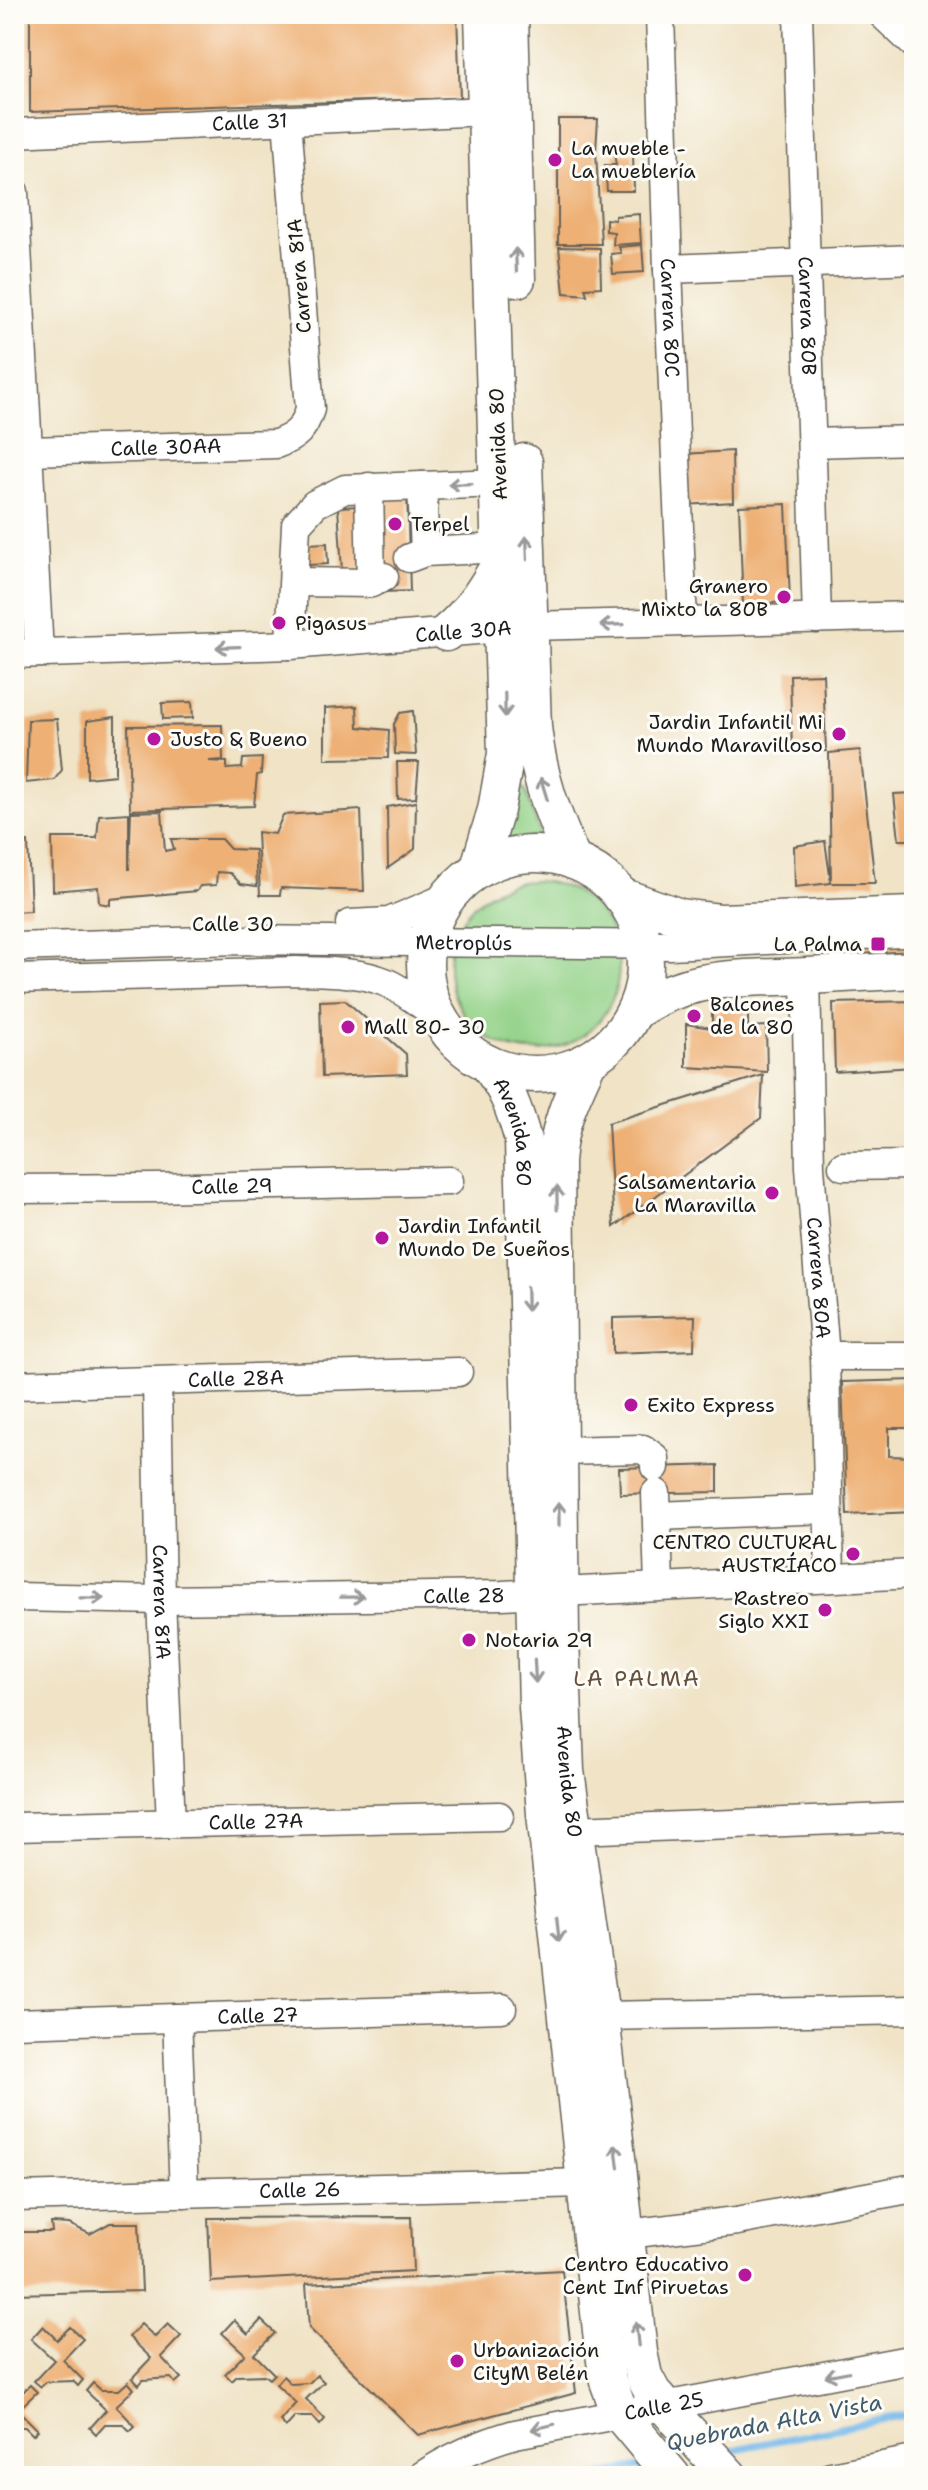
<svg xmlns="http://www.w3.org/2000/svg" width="928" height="2490" viewBox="0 0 928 2490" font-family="'Shantell Sans',sans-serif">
  <rect width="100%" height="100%" fill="#fdfcf7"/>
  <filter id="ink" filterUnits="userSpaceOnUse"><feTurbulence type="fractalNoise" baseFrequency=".0125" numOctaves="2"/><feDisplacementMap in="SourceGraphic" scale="16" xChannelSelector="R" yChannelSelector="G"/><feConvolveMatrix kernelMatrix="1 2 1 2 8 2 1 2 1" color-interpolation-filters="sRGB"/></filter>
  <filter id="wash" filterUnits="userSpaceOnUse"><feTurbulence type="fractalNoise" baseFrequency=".006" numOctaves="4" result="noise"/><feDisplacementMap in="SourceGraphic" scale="32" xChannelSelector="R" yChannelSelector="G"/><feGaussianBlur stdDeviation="1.8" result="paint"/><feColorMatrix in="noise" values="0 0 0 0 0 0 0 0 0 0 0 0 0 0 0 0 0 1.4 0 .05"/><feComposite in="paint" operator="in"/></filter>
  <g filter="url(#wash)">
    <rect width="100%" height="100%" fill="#f0e3c6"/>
    <path fill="#92d187" stroke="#577652" stroke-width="2" d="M515,788L525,789L541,837L503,839Z
      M449 966a85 85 0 1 1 170 0a85 85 0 1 1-170 0Z"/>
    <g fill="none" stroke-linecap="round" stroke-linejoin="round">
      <path stroke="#74b9ea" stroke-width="7" d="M721,2452L914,2413
        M593,2476L650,2465"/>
    </g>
    <g id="blocks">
      <path fill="#eeb075" d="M30,14H457L460,98L30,112Z
        M558,119H598L596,151L601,244H558Z
        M614,154H633L634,191H607L605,165H616Z
        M639,214L641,243L613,245L614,232L606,231V219L615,220V216Z
        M642,245L644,272L613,274L611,254L621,253L619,247Z
        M559,247L600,248L601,287L585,288L587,295L564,293Z
        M732,451L733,502L685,505L683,454Z
        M382,490H407L410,591L384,592Z
        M786,504L790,601L743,606L739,506Z
        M362,506L365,570L342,571L338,507Z
        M327,543L328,564L308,565L307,544Z
        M823,674L826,751L792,752L790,675Z
        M192,702L193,718L163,719L162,703Z
        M357,706L358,727L389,730L388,758L325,759V708Z
        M413,711L416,755L395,754L394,724L400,713Z
        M115,717V775L87,778V721Z
        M57,719L62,770L54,780L26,783L28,720Z
        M222,725L223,760L209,761L227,762V769L242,768L243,759L262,758L261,774L257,775L254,806L130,810L128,726Z
        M860,750L875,883H831L829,753Z
        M397,762H419L416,798L398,799Z
        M914,793V840H899L894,794Z
        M416,802L415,849L388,868L387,807Z
        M361,810L364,891L281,888L280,895H260L257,832L275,834L283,815Z
        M162,811L165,851L174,849L171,839H221L230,849L255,850L257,886L241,884L230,873L217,872L216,885L200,886L197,891L110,899V905L99,903L98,887L53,891L52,838H97L99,815L129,813V870L131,812Z
        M825,841L831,883L795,887L794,846Z
        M28,842L31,911L14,912V843Z
        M914,936V951L842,955L841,940Z
        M345,1000L406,1054L407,1074L322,1077L320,1001Z
        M914,1001V1067L835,1072L833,1003Z
        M748,1004V1027L766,1026L767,1072L686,1067V1024L712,1028V1011H719V1005Z
        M763,1075L761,1118L614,1227L608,1123Z
        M695,1316L694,1350L613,1353V1318Z
        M914,1380V1428H889V1456L914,1457V1512L847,1515L842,1382Z
        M718,1465V1492L620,1494L619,1468Z
        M411,2217L413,2271L211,2282L208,2218Z
        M51,2223L69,2224L90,2234L110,2223H139L142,2291L14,2294V2232H52Z
        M562,2270L576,2393L418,2435L309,2328L306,2284Z
        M234,2320L248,2334L261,2320L275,2333L254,2354L274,2374L269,2379L264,2375L237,2376L232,2381L225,2374L245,2354L222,2333Z
        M141,2324L155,2337L168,2324L181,2336L161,2357L181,2378L175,2383L171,2378L143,2380L139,2385L132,2378L151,2358L129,2337Z
        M43,2326L57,2340L70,2327L83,2339L63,2360L83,2380L78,2386L73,2381L46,2382L41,2387L34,2381L54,2360L31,2339Z
        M317,2375L324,2382L306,2399L325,2419L320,2425L313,2417H295L286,2427L280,2421L296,2403L276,2384L283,2376L291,2384L309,2383Z
        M128,2382L134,2389L116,2406L135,2426L130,2431L123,2424H105L96,2434L90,2428L106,2410L86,2391L93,2383L101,2390H119Z
        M30,2385L37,2392L18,2410L38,2430L33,2435L25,2427H14V2394L22,2393Z"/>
    </g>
  </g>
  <g filter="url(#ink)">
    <use href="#blocks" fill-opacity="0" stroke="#666258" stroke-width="2"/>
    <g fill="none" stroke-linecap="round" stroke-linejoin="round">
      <defs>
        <g id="minor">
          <path id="s1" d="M660,14L668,269L683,622"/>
          <path id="s2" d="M798,14L817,619"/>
          <path d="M882,14L914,44"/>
          <path id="s3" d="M14,133L486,111"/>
          <path d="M14,192L39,653"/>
          <path d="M668,269L914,259"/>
          <path d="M812,443L914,440"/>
          <path id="s4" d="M28,451L276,444C296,437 304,429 310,409L287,120"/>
          <path d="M422,486L425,552"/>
          <path d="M369,487L371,583"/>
          <path d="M409,558L425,552L501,548"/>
          <path d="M294,582L371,583L384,577"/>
          <path d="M290,645L296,525L315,504L345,489L499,483"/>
          <path id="s5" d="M14,654L290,645L529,626L914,616"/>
          <path d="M350,924L389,922L448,897"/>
          <path id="s6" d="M14,947L238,940L670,945L901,933"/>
          <path id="s7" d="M806,976L810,1167L825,1356L830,1578"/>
          <path d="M14,979L297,971C325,972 358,971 385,982C404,990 421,1005 438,1016"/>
          <path d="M843,1166L914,1165"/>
          <path id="s8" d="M14,1189L154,1188L449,1181"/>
          <path d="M825,1356H914"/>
          <path id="s9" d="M157,1382L161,1600L171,1823"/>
          <path id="s10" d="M14,1385L458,1372"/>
          <path d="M559,1451L643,1449L655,1458V1467"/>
          <path d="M656,1493L659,1586"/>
          <path d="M657,1516L827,1509"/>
          <path id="s11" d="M14,1597L161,1600L502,1595L914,1574"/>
          <path id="s12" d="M14,1827L499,1816"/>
          <path d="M574,1830L914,1817"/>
          <path d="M601,2016L914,2010"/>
          <path d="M177,2018L184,2193"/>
          <path id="s13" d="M14,2023L502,2008"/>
          <path id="s14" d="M14,2197L586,2183"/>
          <path d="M627,2234L737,2221L914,2188"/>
          <path id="s15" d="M422,2476C452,2456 480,2444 515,2434L914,2359"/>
          <path d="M831,2476L914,2460"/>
        </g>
        <g id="major">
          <path d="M510,14L517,279"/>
          <path d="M524,462L533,727C539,779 552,813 573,861"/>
          <path d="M446,633C471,612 486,589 501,561"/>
          <circle cx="535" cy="964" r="110"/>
          <path d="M478,870L496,810L506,754L483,14"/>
          <path d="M621,896L680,917L721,922L914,915"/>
          <path d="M634,1012C689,973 744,979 808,976C843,974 879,972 914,970"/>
          <path id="s16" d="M589,1060C573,1094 558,1124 556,1163L561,1637L566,1771L601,2016L639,2352L644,2376L653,2393L729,2476"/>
          <path id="s17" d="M487,1063C508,1090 514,1108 523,1140L537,1707L545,1814L602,2340L608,2381L620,2414L672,2476"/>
        </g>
      </defs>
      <use href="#minor" stroke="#666258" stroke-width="31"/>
      <use href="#major" stroke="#666258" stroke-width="39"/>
      <use href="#minor" stroke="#fff" stroke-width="28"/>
      <use href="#major" stroke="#fff" stroke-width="36"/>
    </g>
    <defs><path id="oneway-shaft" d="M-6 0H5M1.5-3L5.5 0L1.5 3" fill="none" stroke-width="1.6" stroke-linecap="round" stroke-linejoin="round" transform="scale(2)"/></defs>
    <g stroke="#999">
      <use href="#oneway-shaft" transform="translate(516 260) rotate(-92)"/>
      <use href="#oneway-shaft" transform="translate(460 484) rotate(178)"/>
      <use href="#oneway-shaft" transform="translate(527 548) rotate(-92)"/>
      <use href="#oneway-shaft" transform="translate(612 625) rotate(178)"/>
      <use href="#oneway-shaft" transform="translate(228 647) rotate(178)"/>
      <use href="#oneway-shaft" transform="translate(505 705) rotate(89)"/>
      <use href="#oneway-shaft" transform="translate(544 789) rotate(-107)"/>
      <use href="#oneway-shaft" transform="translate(557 1198) rotate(-91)"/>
      <use href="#oneway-shaft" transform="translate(527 1299) rotate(89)"/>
      <use href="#oneway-shaft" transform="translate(559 1514) rotate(-90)"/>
      <use href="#oneway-shaft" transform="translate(352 1597) rotate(-1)"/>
      <use href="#oneway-shaft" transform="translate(92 1598) rotate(1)"/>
      <use href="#oneway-shaft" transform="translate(535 1671) rotate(87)"/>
      <use href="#oneway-shaft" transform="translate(558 1930) rotate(84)"/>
      <use href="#oneway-shaft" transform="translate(617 2156) rotate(-97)"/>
      <use href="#oneway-shaft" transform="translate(637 2334) rotate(-96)"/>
      <use href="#oneway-shaft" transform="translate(837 2374) rotate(169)"/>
      <use href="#oneway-shaft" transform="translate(543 2427) rotate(167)"/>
    </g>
  </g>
  <g fill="#b5179e" stroke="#fdfcf7" stroke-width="3">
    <circle cx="555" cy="160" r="8"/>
    <circle cx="395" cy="524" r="8"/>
    <circle cx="784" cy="597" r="8"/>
    <circle cx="279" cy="623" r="8"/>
    <circle cx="839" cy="734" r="8"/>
    <circle cx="154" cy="739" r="8"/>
    <rect x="870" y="936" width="16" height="16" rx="4"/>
    <circle cx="694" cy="1016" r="8"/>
    <circle cx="348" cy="1027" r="8"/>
    <circle cx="772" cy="1193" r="8"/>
    <circle cx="382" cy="1238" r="8"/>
    <circle cx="631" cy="1405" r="8"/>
    <circle cx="853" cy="1554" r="8"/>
    <circle cx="825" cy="1610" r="8"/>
    <circle cx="469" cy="1640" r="8"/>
    <circle cx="745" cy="2275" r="8"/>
    <circle cx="457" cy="2361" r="8"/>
  </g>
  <g text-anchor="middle" stroke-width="6" stroke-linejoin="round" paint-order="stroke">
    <g font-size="20" fill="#1c1c1c" stroke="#fdfcf7">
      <text dy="7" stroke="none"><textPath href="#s3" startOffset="236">Calle 31</textPath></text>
      <text transform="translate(299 276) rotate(-95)" y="7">Carrera 81A</text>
      <text dy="7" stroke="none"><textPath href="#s2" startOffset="302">Carrera 80B</textPath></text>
      <text dy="7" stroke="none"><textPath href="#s1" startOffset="304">Carrera 80C</textPath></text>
      <text transform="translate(498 444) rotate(-92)" y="7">Avenida 80</text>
      <text dy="7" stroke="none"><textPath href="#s4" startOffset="138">Calle 30AA</textPath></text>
      <text dy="7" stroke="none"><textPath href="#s5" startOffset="450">Calle 30A</textPath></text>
      <text x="233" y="931">Calle 30</text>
      <text dy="7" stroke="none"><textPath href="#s6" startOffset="450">Metroplús</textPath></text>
      <text dy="7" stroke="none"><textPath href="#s17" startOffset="76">Avenida 80</textPath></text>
      <text dy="7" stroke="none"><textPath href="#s8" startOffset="218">Calle 29</textPath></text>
      <text dy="7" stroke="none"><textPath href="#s7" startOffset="302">Carrera 80A</textPath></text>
      <text dy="7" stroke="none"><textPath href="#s10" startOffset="222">Calle 28A</textPath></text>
      <text dy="7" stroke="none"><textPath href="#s11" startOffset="450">Calle 28</textPath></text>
      <text dy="7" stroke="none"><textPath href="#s9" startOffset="220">Carrera 81A</textPath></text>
      <text dy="7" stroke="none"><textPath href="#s16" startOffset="728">Avenida 80</textPath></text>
      <text dy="7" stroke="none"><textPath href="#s12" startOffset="242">Calle 27A</textPath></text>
      <text dy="7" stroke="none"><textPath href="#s13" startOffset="244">Calle 27</textPath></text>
      <text dy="7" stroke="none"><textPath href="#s14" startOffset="286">Calle 26</textPath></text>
      <text dy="7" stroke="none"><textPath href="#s15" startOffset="254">Calle 25</textPath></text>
    </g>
    <g font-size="20" fill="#1c1c1c" stroke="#fdfcf7" text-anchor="start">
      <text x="571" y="155">La mueble -<tspan x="571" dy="23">La mueblería</tspan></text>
      <text x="411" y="531">Terpel</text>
      <text x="768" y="593" text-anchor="end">Granero<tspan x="768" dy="23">Mixto la 80B</tspan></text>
      <text x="295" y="630">Pigasus</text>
      <text x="823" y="729" text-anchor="end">Jardin Infantil Mi<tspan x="823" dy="23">Mundo Maravilloso</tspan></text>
      <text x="170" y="746">Justo &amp; Bueno</text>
      <text x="862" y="951" text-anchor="end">La Palma</text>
      <text x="710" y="1011">Balcones<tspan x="710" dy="23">de la 80</tspan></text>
      <text x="364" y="1034">Mall 80- 30</text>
      <text x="756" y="1189" text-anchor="end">Salsamentaria<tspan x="756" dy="23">La Maravilla</tspan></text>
      <text x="398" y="1233">Jardin Infantil<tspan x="398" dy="23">Mundo De Sueños</tspan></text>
      <text x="647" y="1412">Exito Express</text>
      <text x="837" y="1549" text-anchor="end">CENTRO CULTURAL<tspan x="837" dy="23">AUSTRÍACO</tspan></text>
      <text x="809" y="1605" text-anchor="end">Rastreo<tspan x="809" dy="23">Siglo XXI</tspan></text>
      <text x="485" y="1647">Notaria 29</text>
      <text x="729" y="2271" text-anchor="end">Centro Educativo<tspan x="729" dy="23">Cent Inf Piruetas</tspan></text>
      <text x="473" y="2357">Urbanización<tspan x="473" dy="23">CityM Belén</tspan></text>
    </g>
    <g font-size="22" letter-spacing="2" fill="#66503b" stroke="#fdfcf7">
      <text x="637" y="1686">LA PALMA</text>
    </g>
    <g font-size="22" font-style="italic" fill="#3f5b6e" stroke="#fdfcf7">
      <text transform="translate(774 2422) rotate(-11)" y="8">Quebrada Alta Vista</text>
    </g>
  </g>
  <rect width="928" height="2490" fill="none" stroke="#fdfcf7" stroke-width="48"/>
</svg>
